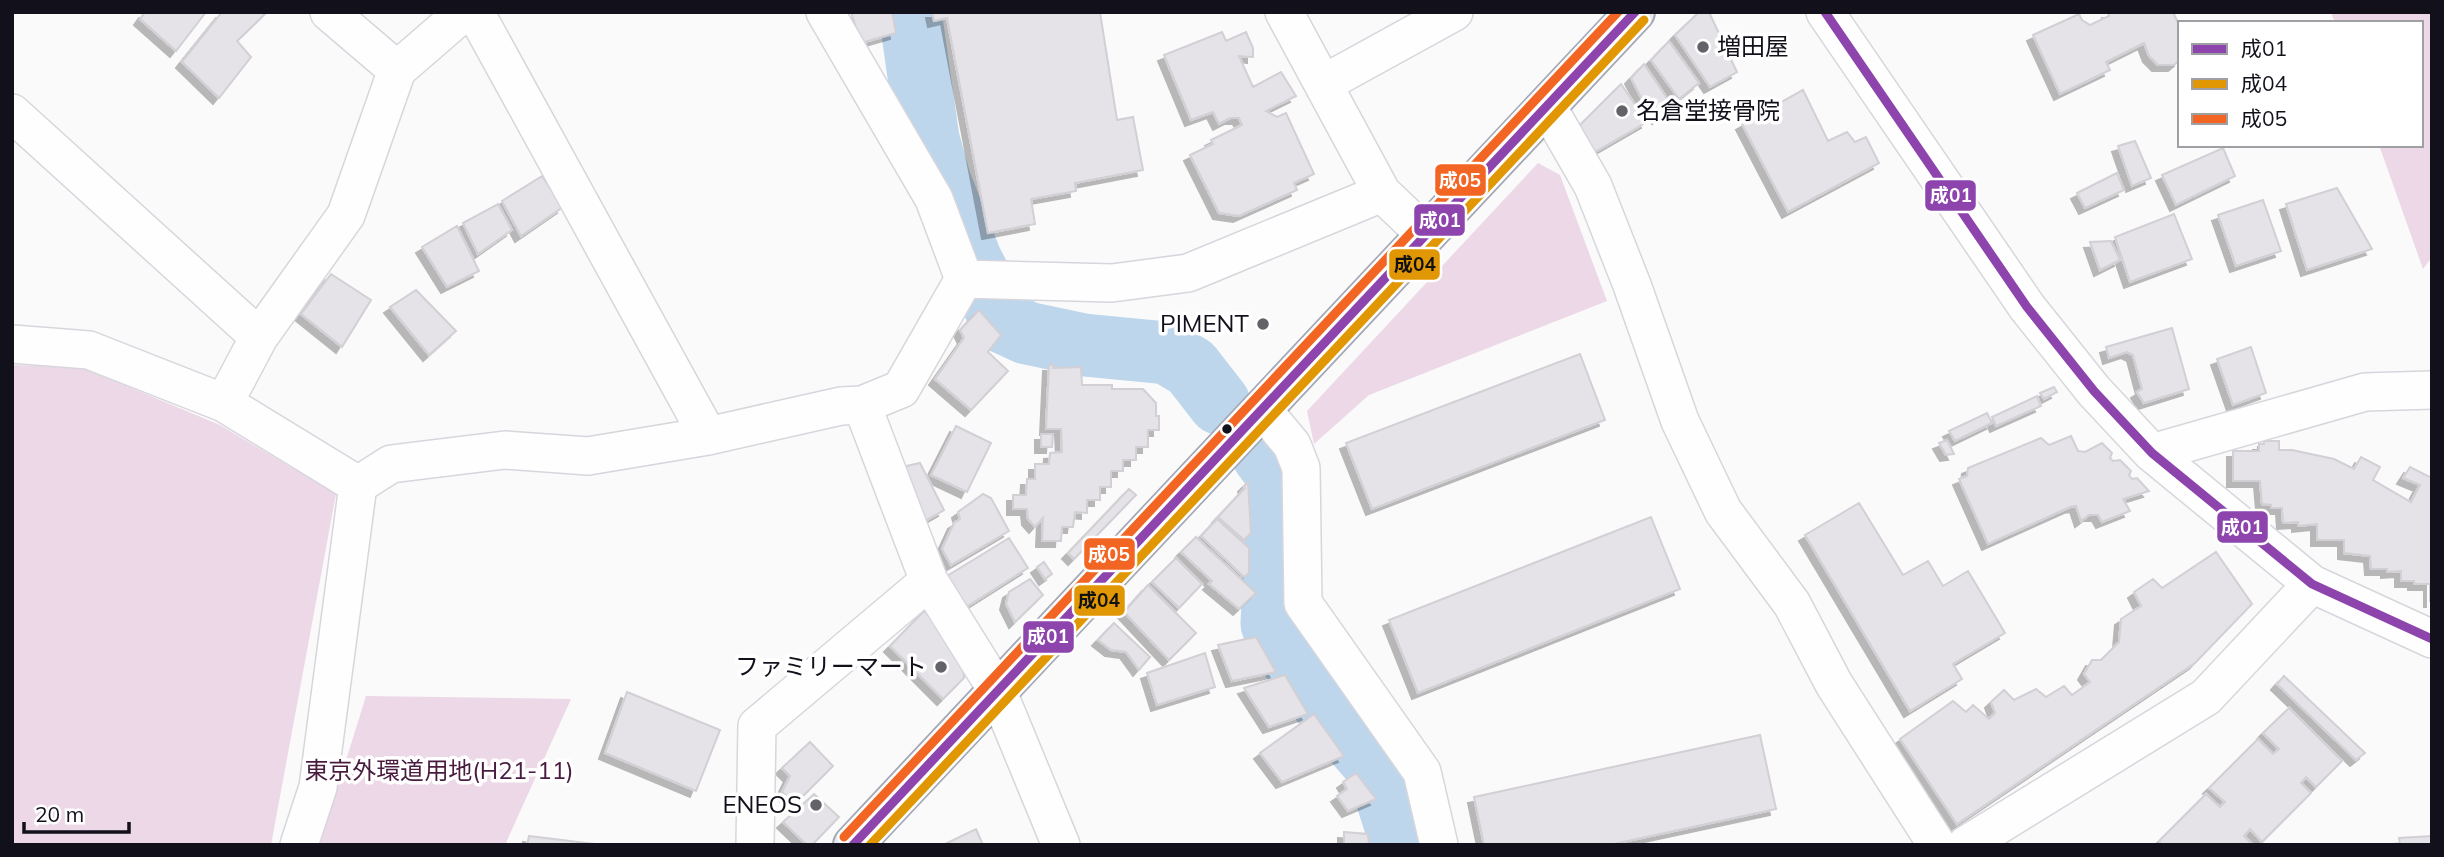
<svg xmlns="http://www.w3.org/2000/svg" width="2444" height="857" viewBox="0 0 2444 857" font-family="Mulish,'Noto Sans JP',sans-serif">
  <defs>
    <filter id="shadow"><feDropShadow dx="-6" dy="6" stdDeviation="0" flood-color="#0004"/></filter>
  </defs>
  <rect width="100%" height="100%" fill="#fafafa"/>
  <path fill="#ecd8e6" d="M2331,12H2432V257L2423,269L2379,145H2421V23H2335Z
    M1538,163L1560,175L1607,301L1369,395L1314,444L1307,411Z
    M12,365L81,367L220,425L336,494L271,845H12Z
    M366,696L571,699L505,845H322L320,844Z"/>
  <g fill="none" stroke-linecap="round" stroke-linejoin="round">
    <path stroke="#bed6eb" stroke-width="63" d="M910,12L928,139L940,182L971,261L1003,322L1027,333L1084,345L1167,353L1191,367L1219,403
      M1263,455L1275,471L1278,491L1272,624L1278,640L1327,709L1377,767L1402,845"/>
  </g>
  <path fill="#e5e2e8" stroke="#d2cfd5" stroke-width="2" filter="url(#shadow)" d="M145,12H206L176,51L140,19Z
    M222,12H267L237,41L251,57L219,98L182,62Z
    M851,12H892L896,33L861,43Z
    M932,12H1100L1117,120L1133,117L1143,170L1075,183L1076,191L1031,199L1035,224L988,233L947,18L934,21Z
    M1699,12H1709L1737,72L1710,87L1675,35Z
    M2108,12H2173L2180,27V60L2174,65H2158L2149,56L2144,43L2106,62L2110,70L2060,94L2033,35L2079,14L2082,20L2090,25L2109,16Z
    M1222,32L1226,41L1246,32L1253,48V57L1239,56L1253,87L1281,72L1296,96L1266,111L1277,117L1286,113L1314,174L1294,183L1297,190L1239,216L1219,213L1190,155L1213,144L1211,140L1242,125L1239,118H1230L1219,124L1213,112L1191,120L1164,55Z
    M1669,41L1699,83L1679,99L1651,60Z
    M1644,64L1673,107L1658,118L1647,100L1643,101L1631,78Z
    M1621,84L1647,122L1593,153L1580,125Z
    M1803,90L1828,141L1847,132L1855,142L1866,137L1879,163L1788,212L1742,124Z
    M2135,141L2151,178L2132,186L2118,146Z
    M2223,148L2235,176L2176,205L2162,175Z
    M2117,173L2124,190L2085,208L2077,193Z
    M542,176L563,207L521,236L502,201Z
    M2337,188L2372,249L2307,270L2286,204Z
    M2263,200L2281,251L2236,266L2218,215Z
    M498,204L512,230L478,254L463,223Z
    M2174,214L2192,259L2130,282L2115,237Z
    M457,226L479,271L447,287L422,247Z
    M2111,241L2120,260L2100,270L2090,242Z
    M331,274L371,300L342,347L301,314Z
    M416,290L456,331L429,355L390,307Z
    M979,310L1001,335L988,352L1008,371L971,410L935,379L964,338L960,330Z
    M2172,328L2189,389L2144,403L2137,392L2142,389L2133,355L2127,352L2109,358L2106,347Z
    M2251,347L2266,393L2233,405L2217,359Z
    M1580,354L1605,420L1372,509L1346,443Z
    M1049,365H1054L1053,368L1081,367L1082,385H1112V389H1143L1156,403V416H1159V430H1148V447H1136V460H1123V471H1111V487H1100V500H1087V513L1075,512L1073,527H1062L1061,541H1042L1043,518L1035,527L1028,519L1027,509H1013V495H1026L1027,479H1035V464H1049L1050,453L1062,452L1061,429H1046Z
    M2054,387L2057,392L2044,399L2040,393Z
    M2037,396L2041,406L1996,426L1992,417Z
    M1987,413L1992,423L1955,441L1949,431Z
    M956,426L991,443L967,492L931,475Z
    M1041,434H1053L1052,447H1041Z
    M2071,436L2078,451L2085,452L2102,443L2112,453L2110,458L2113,461L2120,460L2131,471L2129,475L2132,479L2137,478L2149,491L2123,499L2130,511L2102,522L2098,515H2089L2081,521L2076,506L2070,507L1988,544L1959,479L1967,476L1968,468L2041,438L2049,445Z
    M1947,440L1954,454L1946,455L1939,443Z
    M2264,441H2279V450H2292L2334,459L2354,469L2361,457L2380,467L2373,480L2411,502L2420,485L2403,478L2410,467L2432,478V601H2430V584H2414V581H2401V571L2387,572V569H2371L2370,556L2344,553V540H2317V524L2298,526V522L2283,523L2282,508H2271V505L2262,504L2260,481H2233V451H2259V444H2264Z
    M920,463L944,510L916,526L893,469Z
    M1248,482L1251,533L1244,540L1218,517L1245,488L1244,486Z
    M1129,489L1136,495L1074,559L1068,553Z
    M983,494L991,498L1009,531L951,565L942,549L954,523L960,519L958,512Z
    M1859,503L1903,575L1928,561L1943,586L1968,571L2005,633L1953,664L1962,679L1910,711L1805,535Z
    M1651,517L1680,589L1418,693L1389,620Z
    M1217,519L1249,548V573L1244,577L1201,536Z
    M1196,537L1256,593L1239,609L1209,584L1212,581L1181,552Z
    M1009,538L1028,568L966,607L947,576Z
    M2216,552L2252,604L2195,663L1957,824L1900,739L1953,701L1966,712L1973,705L1989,719L1995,713L1991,702L2004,690L2014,700L2036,689L2046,697L2064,686L2072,695L2090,682L2084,674L2092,660H2101L2119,642L2121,619L2141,606L2134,592L2153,579L2162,588Z
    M1176,558L1202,584L1179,608L1152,582Z
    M1044,562L1052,574L1045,579L1037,567Z
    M1030,579L1043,595L1015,622L1006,604L1009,592Z
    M1148,585L1196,633L1169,660L1124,612Z
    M924,611L934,618L963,668L964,678L943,699L890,646Z
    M1114,623L1150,657L1139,670L1126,652L1111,650L1098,640Z
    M1256,637L1276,672L1232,681L1218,645Z
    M1205,653L1215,687L1157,705L1147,673Z
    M1285,675L1308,714L1269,727L1244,688Z
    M2284,676L2365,753L2356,760L2277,684Z
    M627,692L720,730L696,791L605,753Z
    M2289,708L2342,761L2316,787L2306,777L2301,783L2311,793L2262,842L2250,829L2244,836L2253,845H2162L2159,841L2206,794L2220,807L2225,802L2209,788L2258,739L2273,754L2279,749L2263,733Z
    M1314,714L1344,756L1282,782L1260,753Z
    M1760,735L1776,809L1609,845H1484L1474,797Z
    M810,742L833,766L795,804L782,792L790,776L782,768Z
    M1356,773L1376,799L1348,811L1337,796L1347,789L1343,782Z
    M814,794L839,817L812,845H807L783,822Z
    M976,829L983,845H943Z
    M1344,832L1368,834L1369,845H1344Z
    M529,836L603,845H527Z
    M2432,836V845H2400L2399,838Z"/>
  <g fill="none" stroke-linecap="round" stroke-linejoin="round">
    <defs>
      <path id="minor" d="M329,12L397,70
        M475,12L708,436
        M825,12L934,199L964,279
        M1284,12L1382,193L1425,234
        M1825,12L2027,307L2094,391L2152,453L2312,584L2432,639
        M1323,84L1454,12
        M1547,106L1593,186L1632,285L1680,421L1723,511L1792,604L1834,684L1937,845
        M12,113L259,337
        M12,344L89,350L224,403L358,485
        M224,403L259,337L346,215L397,70L464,12
        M862,405L901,389L964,279L1112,283L1188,273L1382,193
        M1262,409L1292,445L1301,468L1303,603L1422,772L1439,845
        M2152,453L2365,392L2432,390
        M358,485L391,464L505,450L588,456L708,436L841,406L862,405L929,581L997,690L1061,845
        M299,845L318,787L358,485
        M755,845L757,726L929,581
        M1966,845L2206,697L2312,584"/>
      <path id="major" d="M853,845L1635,12"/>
    </defs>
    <use href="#minor" stroke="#d7d6dd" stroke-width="40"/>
    <use href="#major" stroke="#a5a9b6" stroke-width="42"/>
    <use href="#minor" stroke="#fefefe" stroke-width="37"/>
    <use href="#major" stroke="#e6e9ef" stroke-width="38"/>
    <defs>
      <path id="bus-1" d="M1825,12L2027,307L2094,391L2152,453L2312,584L2432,639
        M853,845L1635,12"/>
      <path id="bus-2" d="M870,845L1644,20"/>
      <path id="bus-3" d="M844,837L1618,12"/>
    </defs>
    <use href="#bus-1" stroke="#fff" stroke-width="14"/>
    <use href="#bus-2" stroke="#fff" stroke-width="14"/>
    <use href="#bus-3" stroke="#fff" stroke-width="14"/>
    <use href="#bus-1" stroke="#8e44ad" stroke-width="9"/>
    <use href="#bus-2" stroke="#e09703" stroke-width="9"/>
    <use href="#bus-3" stroke="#f26522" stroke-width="9"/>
  </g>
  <g fill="#636269" stroke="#fff" stroke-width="2.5">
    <circle cx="1703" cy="47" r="7"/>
    <circle cx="1622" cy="111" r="7"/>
    <circle cx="1263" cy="324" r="7"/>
    <circle cx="941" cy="667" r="7"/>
    <circle cx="816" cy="805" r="7"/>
  </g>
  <circle fill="#11101b" stroke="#fff" stroke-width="2.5" cx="1227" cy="429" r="6"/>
  <g text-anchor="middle" stroke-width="7" stroke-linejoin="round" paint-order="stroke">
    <g font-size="24" fill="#11101b" stroke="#fff" text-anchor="end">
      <text x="1717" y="55" text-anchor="start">増田屋</text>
      <text x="1636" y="119" text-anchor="start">名倉堂接骨院</text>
      <text x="1249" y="332">PIMENT</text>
      <text x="927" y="675">ファミリーマート</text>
      <text x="802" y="813">ENEOS</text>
    </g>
    <g font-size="24" fill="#491c3f" stroke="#fff">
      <text x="439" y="779">東京外環道用地(H21-11)</text>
    </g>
  </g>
  <g stroke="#fff" stroke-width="2.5">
    <rect x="1434" y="163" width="53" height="34" rx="7" fill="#f26522"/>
    <rect x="1924" y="179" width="53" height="33" rx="7" fill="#8e44ad"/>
    <rect x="1413" y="203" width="53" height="34" rx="7" fill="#8e44ad"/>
    <rect x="1388" y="248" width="53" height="33" rx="7" fill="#e09703"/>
    <rect x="2216" y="510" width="53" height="34" rx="7" fill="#8e44ad"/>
    <rect x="1083" y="537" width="53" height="34" rx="7" fill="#f26522"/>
    <rect x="1073" y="584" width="53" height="33" rx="7" fill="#e09703"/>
    <rect x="1022" y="620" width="53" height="34" rx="7" fill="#8e44ad"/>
  </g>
  <g font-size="19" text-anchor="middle" font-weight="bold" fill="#fff">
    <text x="1460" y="187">成05</text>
    <text x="1951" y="202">成01</text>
    <text x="1440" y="227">成01</text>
    <text x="2242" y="534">成01</text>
    <text x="1109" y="561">成05</text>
    <text x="1048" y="643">成01</text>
  </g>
  <g font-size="19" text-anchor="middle" font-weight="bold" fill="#111">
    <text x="1415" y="271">成04</text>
    <text x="1099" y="607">成04</text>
  </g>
  <rect width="2444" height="857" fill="none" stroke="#11101b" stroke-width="28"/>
  <rect x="2178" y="21" width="245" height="126" fill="#ffffff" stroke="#a09fa4" stroke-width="2"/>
  <rect x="2192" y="44" width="35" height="10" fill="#8e44ad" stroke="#a09fa4" stroke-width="2"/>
  <text x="2241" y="56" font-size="21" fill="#11101b">成01</text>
  <rect x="2192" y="79" width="35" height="10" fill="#e09703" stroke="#a09fa4" stroke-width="2"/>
  <text x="2241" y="91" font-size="21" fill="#11101b">成04</text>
  <rect x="2192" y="114" width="35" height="10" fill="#f26522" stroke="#a09fa4" stroke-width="2"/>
  <text x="2241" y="126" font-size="21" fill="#11101b">成05</text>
  <path d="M24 822v10h105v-10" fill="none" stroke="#11101b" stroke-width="3.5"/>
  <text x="35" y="822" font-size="21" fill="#11101b" stroke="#ffffff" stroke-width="5" paint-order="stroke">20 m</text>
</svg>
